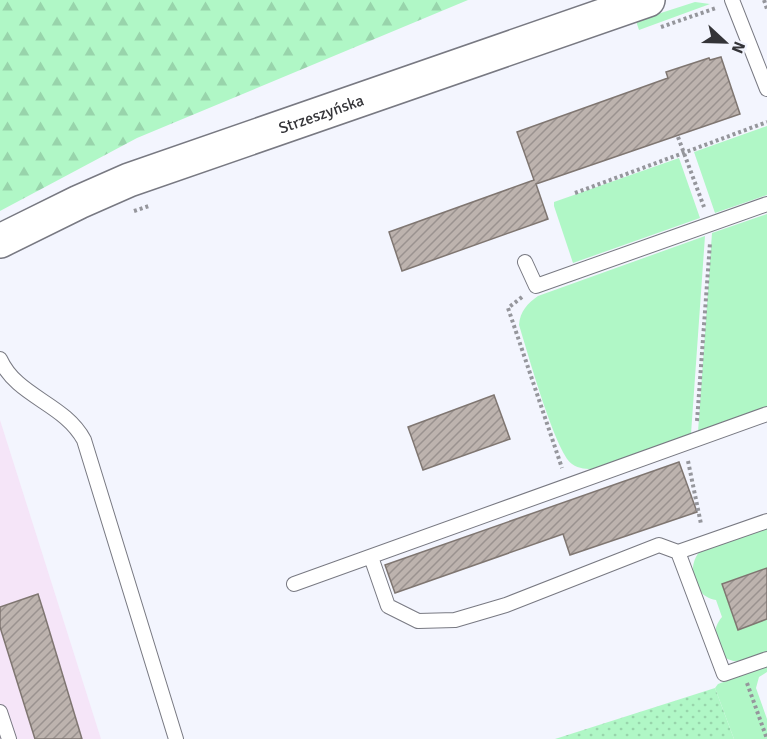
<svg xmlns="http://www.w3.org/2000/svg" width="767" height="739" viewBox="0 0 767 739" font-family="Signika,sans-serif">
  <defs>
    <pattern id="forest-firs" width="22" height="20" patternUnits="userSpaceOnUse" patternTransform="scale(1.5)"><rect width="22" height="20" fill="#b0f7c6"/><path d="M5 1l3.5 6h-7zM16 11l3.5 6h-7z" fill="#98d4ab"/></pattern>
    <pattern id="garden-dots" width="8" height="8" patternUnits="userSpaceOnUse" patternTransform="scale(1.5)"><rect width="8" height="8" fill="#b0f7c6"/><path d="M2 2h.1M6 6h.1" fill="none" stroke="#98d4ab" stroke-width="1.8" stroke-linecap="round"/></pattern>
    <pattern id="building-hatch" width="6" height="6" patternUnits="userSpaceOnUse" patternTransform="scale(1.5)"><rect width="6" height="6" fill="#bdb3ae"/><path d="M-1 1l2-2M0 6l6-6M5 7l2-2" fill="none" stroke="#9a928f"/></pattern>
  </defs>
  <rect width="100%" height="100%" fill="#f3f5fe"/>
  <path fill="#f5e5f8" d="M0,420L101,739H0Z"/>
  <path fill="#b0f7c6" d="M695,2L710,4L639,30L636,21Z
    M767,126V195L715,213L694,152Z
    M679,158L700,218L573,263L554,206V202Z
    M767,214V408L698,432L712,233Z
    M705,236L691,434L595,469C587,469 579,469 572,464C555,452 527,350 519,325C520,311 528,303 538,296Z
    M767,526V568L722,584L738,629L767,619V654C750,660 737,667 721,655C716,639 711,630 722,617L716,600C694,597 685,566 701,550Z
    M767,666V672L759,677L756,688L767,719V739H734L715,688L718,684Z"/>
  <path fill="url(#forest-firs)" d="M0,0H468L137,138L0,211Z"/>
  <path fill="url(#garden-dots)" d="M715,688L734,739H555Z"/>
  <path fill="url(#building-hatch)" stroke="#7f7671" stroke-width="1.5" d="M721,57L740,114L536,184L548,219L402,271L389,232L534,180L517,132L668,78L666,72L709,58L710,60Z
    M494,395L510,439L423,470L408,427Z
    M679,462L697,512L570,555L563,534L395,593L385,565Z
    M767,568V619L738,630L722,584Z
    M38,594L44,613L82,739H35L0,627V607Z"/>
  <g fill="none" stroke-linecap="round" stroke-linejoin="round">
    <defs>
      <path id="service" d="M732,0L767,89
        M525,262L536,286L767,204
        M0,359C17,397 64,403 84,440L176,739
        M767,521L678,552L724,674L767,659
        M371,557L388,606L418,621L455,620L506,605L659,545L678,552
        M294,584L767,414
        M0,712L9,739"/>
      <g id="tertiary">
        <path id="s1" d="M0,241L79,202L129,180L648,0"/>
      </g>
    </defs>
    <use href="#service" stroke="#787982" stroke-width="16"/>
    <use href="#tertiary" stroke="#787982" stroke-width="36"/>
    <path stroke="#95969c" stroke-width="4" stroke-dasharray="3 3" stroke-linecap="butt" d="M764,0L767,9
      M661,27L716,8
      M678,137L704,207
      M575,193L767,122
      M134,211L149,206
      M522,297L508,308L562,468
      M697,421L710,243
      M688,461L701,524
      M747,683L767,739"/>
    <use href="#service" stroke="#fff" stroke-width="14"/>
    <use href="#tertiary" stroke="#fff" stroke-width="33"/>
  </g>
  <g text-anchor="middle" stroke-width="5" stroke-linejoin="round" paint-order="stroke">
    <g font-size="16" fill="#343438" stroke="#f3f5fe">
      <text dy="6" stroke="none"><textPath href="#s1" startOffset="346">Strzeszyńska</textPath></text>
    </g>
  </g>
  <g transform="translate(725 42) rotate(112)" stroke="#f3f5fe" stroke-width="4.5" paint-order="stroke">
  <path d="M0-4.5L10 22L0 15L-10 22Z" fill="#343438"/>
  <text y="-9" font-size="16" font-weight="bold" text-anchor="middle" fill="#343438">N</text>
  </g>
</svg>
